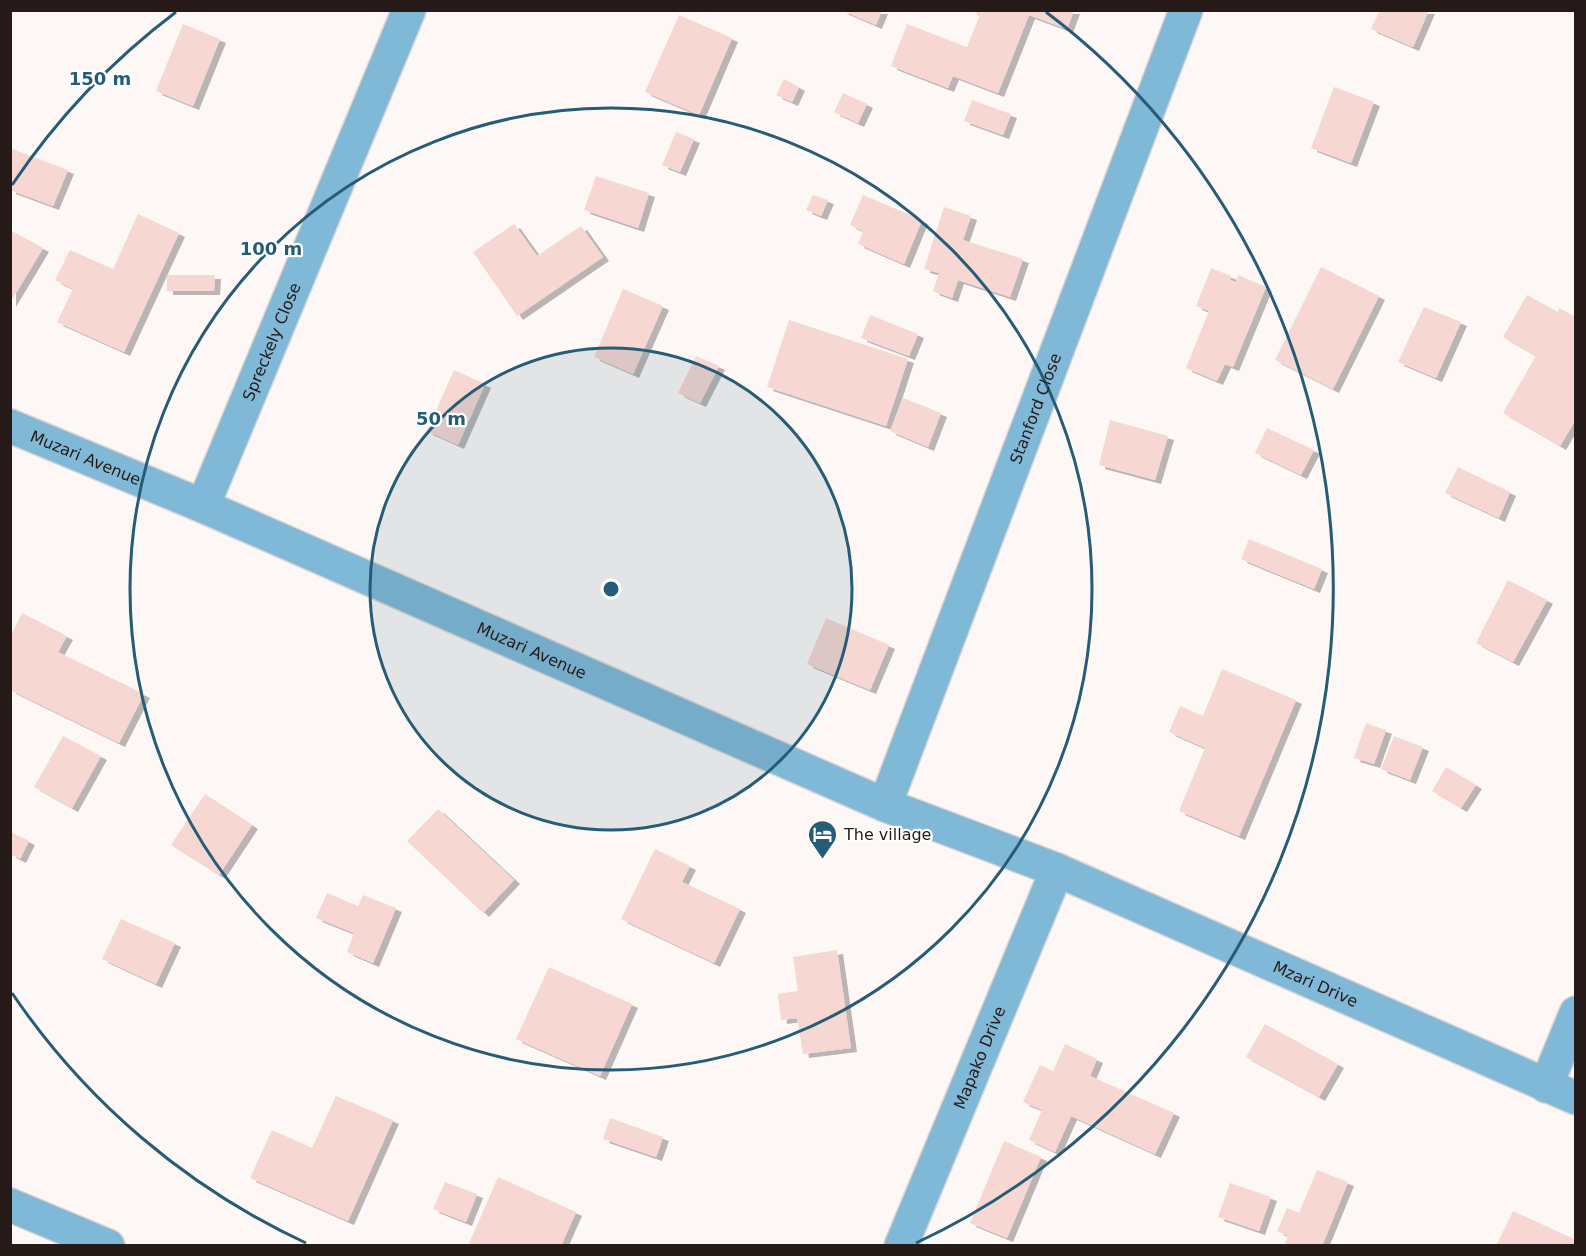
<svg xmlns="http://www.w3.org/2000/svg" width="1586" height="1256" viewBox="0 0 1586 1256" font-family="'DejaVu Sans',sans-serif">
  <defs>
    <filter id="shadow"><feDropShadow dx="6" dy="4" stdDeviation="0" flood-color="#0004"/></filter>
  </defs>
  <rect width="100%" height="100%" fill="#fdf7f5"/>
  <path fill="#f7d7d1" filter="url(#shadow)" d="M841,10H882L876,25Z
    M970,10H1074L1067,29L1029,15L998,93L953,76L948,88L891,66L907,24L967,47L980,15Z
    M1380,10H1429L1413,47L1371,29Z
    M679,15L732,38L699,115L645,92Z
    M183,24L220,39L193,106L156,91Z
    M784,79L799,87L792,102L776,95Z
    M1334,87L1374,102L1351,163L1311,148Z
    M843,93L867,104L858,123L834,112Z
    M972,100L1011,114L1003,135L964,121Z
    M676,132L694,139L680,172L662,165Z
    M10,148L68,170L53,206L10,190Z
    M596,176L649,193L638,228L584,210Z
    M813,195L828,200L821,216L806,210Z
    M863,195L922,220L904,264L858,244L863,231L850,225Z
    M944,207L971,216L963,240L1023,259L1010,297L958,280L952,298L933,291L939,273L924,269Z
    M138,214L179,233L124,352L57,322L73,289L55,280L70,250L113,269Z
    M514,224L537,256L581,226L603,257L517,316L473,252Z
    M10,230L43,248L10,303Z
    M1321,267L1379,296L1333,389L1275,360Z
    M1211,268L1231,276L1230,280L1236,282L1238,275L1266,287L1233,367L1225,364L1217,381L1186,368L1209,311L1196,306Z
    M167,275H215L214,291H167Z
    M623,289L663,306L633,374L594,357Z
    M1527,295L1558,312L1559,308L1576,317V419L1560,446L1503,413L1536,356L1503,337Z
    M1424,307L1461,322L1436,378L1398,362Z
    M870,315L918,334L909,356L861,338Z
    M789,320L908,359L886,426L767,387Z
    M696,356L719,366L700,403L678,393Z
    M454,370L485,384L458,445L427,431Z
    M903,398L941,413L928,447L890,431Z
    M1110,420L1168,436L1155,480L1099,465Z
    M1267,428L1314,450L1301,475L1255,453Z
    M1458,467L1510,492L1499,518L1445,493Z
    M1249,539L1322,569L1314,589L1241,559Z
    M1508,580L1547,600L1513,662L1476,643Z
    M22,613L67,636L58,652L144,694L119,743L10,690V637Z
    M826,618L889,645L870,690L807,664Z
    M1222,669L1296,700L1239,836L1179,811L1205,748L1169,732L1180,706L1203,716Z
    M1366,723L1386,730L1374,764L1354,758Z
    M63,736L101,756L72,808L34,787Z
    M1394,736L1423,747L1410,780L1381,769Z
    M1446,767L1476,785L1461,808L1432,791Z
    M205,794L252,825L219,875L171,845Z
    M438,809L514,880L483,913L407,841Z
    M10,832L29,841L20,859L10,854Z
    M655,849L690,866L682,882L740,909L714,963L621,919Z
    M327,893L358,906L363,895L396,908L373,963L347,952L354,933L316,918Z
    M121,919L175,943L156,984L102,959Z
    M837,950L851,1048L803,1054L797,1018L781,1020L778,994L798,991L793,957Z
    M549,967L632,1004L600,1076L516,1039Z
    M1265,1024L1338,1064L1319,1097L1246,1057Z
    M1065,1044L1097,1059L1090,1076L1174,1113L1155,1154L1071,1116L1055,1152L1029,1140L1042,1110L1023,1102L1040,1065L1053,1071Z
    M336,1096L393,1120L348,1221L250,1178L272,1130L312,1148Z
    M610,1118L663,1137L656,1157L603,1139Z
    M1004,1141L1041,1157L1007,1238L970,1223Z
    M1317,1170L1348,1182L1322,1246H1284L1288,1236L1277,1231L1287,1208L1299,1213Z
    M498,1177L576,1212L561,1246H468Z
    M445,1182L477,1194L466,1222L433,1209Z
    M1230,1183L1271,1197L1259,1231L1218,1217Z
    M1513,1211L1576,1240V1246L1497,1244Z"/>
  <g fill="none" stroke-linecap="round" stroke-linejoin="round">
    <defs>
      <g id="minor">
        <path id="s1" d="M203,506L409,10"/>
        <path id="s2" d="M885,805L1186,10"/>
        <path d="M1546,1086L1576,1013"/>
        <path d="M10,1205L108,1246"/>
        <path id="s3" d="M901,1246L1057,870"/>
      </g>
      <g id="tertiary">
        <path id="s4" d="M10,426L203,506L885,805L1057,870L1576,1098"/>
      </g>
    </defs>
    <use href="#minor" stroke="#dad4d2" stroke-width="36"/>
    <use href="#tertiary" stroke="#dad4d2" stroke-width="36"/>
    <use href="#minor" stroke="#80b8d7" stroke-width="33"/>
    <use href="#tertiary" stroke="#80b8d7" stroke-width="33"/>
  </g>
  <circle cx="611" cy="589" r="241" fill="#255c77" fill-opacity=".12"/>
  <g fill="none" stroke="#255c77" stroke-width="3">
    <circle cx="611" cy="589" r="241"/>
    <circle cx="611" cy="589" r="481"/>
    <path d="M306 1243A722 722 0 0 1 12 993M12 185A722 722 0 0 1 176 12M1046 12A722 722 0 0 1 916 1243"/>
  </g>
  <defs>
    <symbol id="hotel-pin" viewBox="-11 -11 22 30"><path d="M0 17L-7.5 6A9.5 9.5 0 1 1 7.5 6Z" fill="#255c77" stroke="#fff"/><path d="M-6-4.5h1.5V1H6V5H4.5V3h-9V5H-6ZM-4 0a1.8 1.8 0 1 1 3.6 0ZM.5 0V-2.5h3Q6-2.5 6 0Z" fill="#fff"/></symbol>
  </defs>
  <g fill-rule="evenodd">
    <use href="#hotel-pin" x="806" y="818" width="33" height="45"/>
  </g>
  <g text-anchor="middle" stroke-width="4.5" stroke-linejoin="round" paint-order="stroke">
    <g font-size="16" fill="#251a18" stroke="#fff">
      <text dy="6" stroke="none"><textPath href="#s1" startOffset="178">Spreckely Close</textPath></text>
      <text dy="6" stroke="none"><textPath href="#s2" startOffset="424">Stanford Close</textPath></text>
      <text dy="6" stroke="none"><textPath href="#s4" startOffset="82">Muzari Avenue</textPath></text>
      <text dy="6" stroke="none"><textPath href="#s4" startOffset="568">Muzari Avenue</textPath></text>
      <text dy="6" stroke="none"><textPath href="#s4" startOffset="1420">Mzari Drive</textPath></text>
      <text dy="6" stroke="none"><textPath href="#s3" startOffset="204">Mapako Drive</textPath></text>
    </g>
    <g font-size="16" fill="#251a18" stroke="#fff" text-anchor="start">
      <text x="844" y="840">The village</text>
    </g>
  </g>
  <circle cx="611" cy="589" r="9" fill="#255c77" stroke="#fff" stroke-width="3"/>
  <g font-size="18" text-anchor="middle" font-weight="bold" fill="#255c77" stroke="#fff" stroke-width="4.5" stroke-linejoin="round" paint-order="stroke">
    <text x="100" y="85">150 m</text>
    <text x="271" y="255">100 m</text>
    <text x="441" y="425">50 m</text>
  </g>
  <rect width="1586" height="1256" fill="none" stroke="#251a18" stroke-width="24"/>
</svg>
